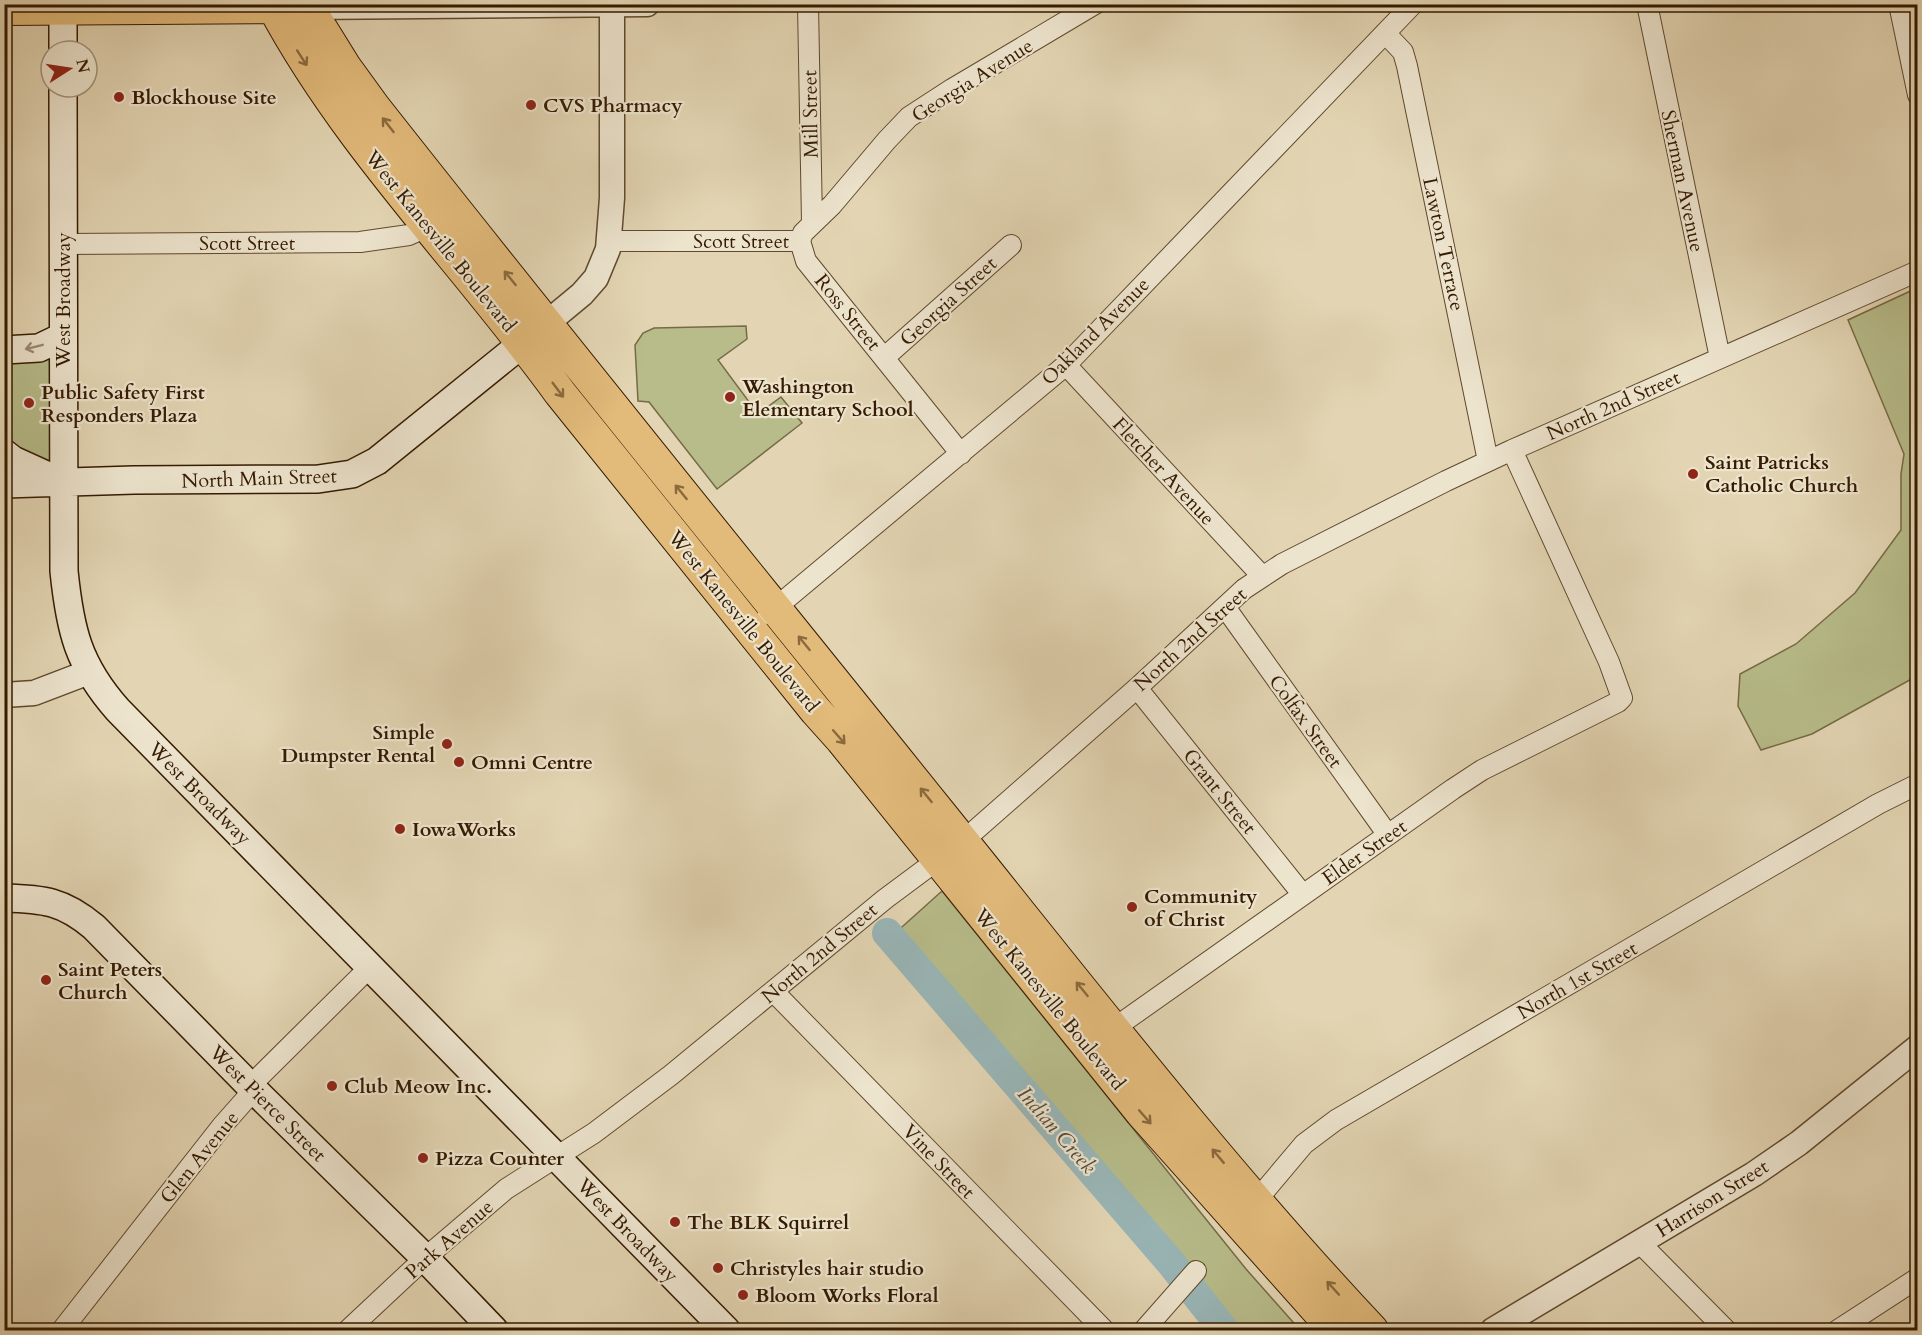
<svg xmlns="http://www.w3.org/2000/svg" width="1922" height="1335" viewBox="0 0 1922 1335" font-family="Cardo,serif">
  <rect width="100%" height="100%" fill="#e3d5b3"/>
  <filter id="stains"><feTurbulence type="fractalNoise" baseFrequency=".00333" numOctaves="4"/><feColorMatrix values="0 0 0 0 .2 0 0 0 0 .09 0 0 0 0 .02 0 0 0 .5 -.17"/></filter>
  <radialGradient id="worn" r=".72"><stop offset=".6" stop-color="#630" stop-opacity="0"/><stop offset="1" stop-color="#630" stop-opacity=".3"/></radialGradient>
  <path fill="#b7bc8a" stroke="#766b45" stroke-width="1.5" d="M1917,288V676L1812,734L1761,750L1738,706L1740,674L1796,644L1855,593L1901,530V474L1904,454L1848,320Z
    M746,326L747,339L718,360L758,414L781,397L802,423L717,489L649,402L638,401L635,345L643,333L654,328Z
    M62,337L64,483L5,484V350Z
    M942,891L1246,1269L1300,1330H1225L1199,1292L883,944Z"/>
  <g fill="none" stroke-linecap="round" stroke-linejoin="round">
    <path stroke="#99b6b7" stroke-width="30" d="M887,933L1171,1263L1224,1330"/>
    <defs>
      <path id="minor" d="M808,4L812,223
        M1647,4L1720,358
        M1899,4L1918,95
        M1385,33L1403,52L1407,66L1488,461
        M609,241H800
        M63,244L360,242L409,235L429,226
        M885,357L1011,245
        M1066,365L1262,576
        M961,454L806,261L800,241L803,233L832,205L887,140L909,117L952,89L1095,4
        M1225,607L1388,835
        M768,614L1066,365L1413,4
        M1137,688L1303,895
        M773,991L1104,1330
        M1113,1029L1453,789L1482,770L1618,702L1622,698L1609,662L1512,450
        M1256,1201L1304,1144L1336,1120L1878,804L1918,784
        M1640,1243L1726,1330
        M62,1330L222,1126L245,1100L257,1079L370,967
        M348,1330L425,1258L506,1189L594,1133L671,1075L885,899L963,841L1137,688L1244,589L1282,564L1446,481L1512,450L1918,271
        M1144,1330L1196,1271
        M1838,1330L1918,1278"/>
      <path id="tertiary" d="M307,7L647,4
        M547,323L582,294L596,278L608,249L612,198V4
        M4,695L34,693L89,672
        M1493,1330L1754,1174L1799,1143L1918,1047"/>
      <path id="secondary" d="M63,51V4
        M63,87L64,571C70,630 78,665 118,710L726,1330
        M4,350L39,348L62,337
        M4,453L13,460L57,480
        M4,484L134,480L318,479L352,474L377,461L539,330
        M4,898C44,899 63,901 94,927L252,1088L425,1258L494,1330"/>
      <path id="primary" d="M272,4C348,147 466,263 560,393L816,711L842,740L1141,1112L1335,1330
        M306,4L345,67L374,107C559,342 748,574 935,807C1078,984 1217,1165 1372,1330
        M4,9L294,7"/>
    </defs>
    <use href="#minor" stroke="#60492d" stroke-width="22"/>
    <use href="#tertiary" stroke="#60492d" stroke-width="27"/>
    <use href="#secondary" stroke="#341a00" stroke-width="30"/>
    <use href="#primary" stroke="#341a00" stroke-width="34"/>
    <use href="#minor" stroke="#ede4ce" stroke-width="20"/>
    <use href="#tertiary" stroke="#ede4ce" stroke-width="24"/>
    <use href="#secondary" stroke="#ede4ce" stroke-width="27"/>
    <use href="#primary" stroke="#e2ba7a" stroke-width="32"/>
  </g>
  <defs><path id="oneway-shaft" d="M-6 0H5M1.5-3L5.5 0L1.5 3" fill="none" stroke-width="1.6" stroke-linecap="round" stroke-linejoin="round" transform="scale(1.5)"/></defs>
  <g stroke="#8b6a3d">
    <use href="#oneway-shaft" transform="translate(302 58) rotate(57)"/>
    <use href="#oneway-shaft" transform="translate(388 125) rotate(-128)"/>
    <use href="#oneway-shaft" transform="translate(510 278) rotate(-129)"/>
    <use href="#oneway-shaft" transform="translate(558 390) rotate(53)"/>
    <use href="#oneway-shaft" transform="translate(681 492) rotate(-129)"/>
    <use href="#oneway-shaft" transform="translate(804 643) rotate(-129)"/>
    <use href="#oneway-shaft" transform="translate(839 737) rotate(49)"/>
    <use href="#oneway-shaft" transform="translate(926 795) rotate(-129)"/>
    <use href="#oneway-shaft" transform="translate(1082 989) rotate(-129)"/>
    <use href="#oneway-shaft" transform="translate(1145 1117) rotate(49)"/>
    <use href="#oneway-shaft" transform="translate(1218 1156) rotate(-130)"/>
    <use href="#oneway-shaft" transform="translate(1333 1288) rotate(-132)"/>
  </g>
  <use stroke="#9a8971" href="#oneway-shaft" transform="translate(34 347) rotate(166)"/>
  <g fill="#8f2418" stroke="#ede4ce" stroke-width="2">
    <circle cx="119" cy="97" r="6"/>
    <circle cx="531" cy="105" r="6"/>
    <circle cx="730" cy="397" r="6"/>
    <circle cx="29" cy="403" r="6"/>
    <circle cx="1693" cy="474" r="6"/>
    <circle cx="447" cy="744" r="6"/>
    <circle cx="459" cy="762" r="6"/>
    <circle cx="400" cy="829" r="6"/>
    <circle cx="1132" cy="907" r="6"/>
    <circle cx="46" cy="980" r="6"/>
    <circle cx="332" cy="1086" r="6"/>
    <circle cx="423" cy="1158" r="6"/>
    <circle cx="675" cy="1222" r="6"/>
    <circle cx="718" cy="1268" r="6"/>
    <circle cx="743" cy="1295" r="6"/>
  </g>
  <g text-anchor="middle" stroke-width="4.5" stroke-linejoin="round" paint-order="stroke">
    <g font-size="20" fill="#341a00" stroke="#ede4ce">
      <text transform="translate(972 80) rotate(-32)" y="7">Georgia Avenue</text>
      <text transform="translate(810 114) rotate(-91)" y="7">Mill Street</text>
      <text transform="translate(1683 181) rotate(78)" y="7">Sherman Avenue</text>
      <text transform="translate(441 241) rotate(51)" y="7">West Kanesville Boulevard</text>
      <text x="741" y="248">Scott Street</text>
      <text x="247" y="250">Scott Street</text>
      <text transform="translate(1444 244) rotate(78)" y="7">Lawton Terrace</text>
      <text transform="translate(63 300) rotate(-90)" y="7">West Broadway</text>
      <text transform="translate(948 301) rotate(-42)" y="7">Georgia Street</text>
      <text transform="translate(848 312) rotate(51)" y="7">Ross Street</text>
      <text transform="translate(1095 331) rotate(-45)" y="7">Oakland Avenue</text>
      <text transform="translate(1613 405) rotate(-24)" y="7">North 2nd Street</text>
      <text transform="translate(1164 471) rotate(47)" y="7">Fletcher Avenue</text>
      <text transform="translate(259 478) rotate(-2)" y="7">North Main Street</text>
      <text transform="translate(744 621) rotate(51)" y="7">West Kanesville Boulevard</text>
      <text transform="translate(1190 639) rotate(-42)" y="7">North 2nd Street</text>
      <text transform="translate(1306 721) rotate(54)" y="7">Colfax Street</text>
      <text transform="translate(1220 791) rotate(51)" y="7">Grant Street</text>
      <text transform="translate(200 793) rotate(45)" y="7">West Broadway</text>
      <text transform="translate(1364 852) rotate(-35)" y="7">Elder Street</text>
      <text transform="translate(819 953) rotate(-40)" y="7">North 2nd Street</text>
      <text transform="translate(1577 980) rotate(-30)" y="7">North 1st Street</text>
      <text transform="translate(1050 999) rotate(51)" y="7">West Kanesville Boulevard</text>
      <text transform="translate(268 1103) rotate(45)" y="7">West Pierce Street</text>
      <text transform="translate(199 1157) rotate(-51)" y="7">Glen Avenue</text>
      <text transform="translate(939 1161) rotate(46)" y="7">Vine Street</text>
      <text transform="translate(1712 1198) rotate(-32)" y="7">Harrison Street</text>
      <text transform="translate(628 1230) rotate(46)" y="7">West Broadway</text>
      <text transform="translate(449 1239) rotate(-41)" y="7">Park Avenue</text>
    </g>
    <g font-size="20" font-weight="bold" fill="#341a00" stroke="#ede4ce" text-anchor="start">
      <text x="131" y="104">Blockhouse Site</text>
      <text x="543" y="112">CVS Pharmacy</text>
      <text x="742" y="393">Washington<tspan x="742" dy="23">Elementary School</tspan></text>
      <text x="41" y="399">Public Safety First<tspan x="41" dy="23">Responders Plaza</tspan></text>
      <text x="1705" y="469">Saint Patricks<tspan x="1705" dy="23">Catholic Church</tspan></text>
      <text x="435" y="739" text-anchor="end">Simple<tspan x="435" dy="23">Dumpster Rental</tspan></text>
      <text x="471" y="769">Omni Centre</text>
      <text x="412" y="836">IowaWorks</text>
      <text x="1144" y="903">Community<tspan x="1144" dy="23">of Christ</tspan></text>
      <text x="58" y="976">Saint Peters<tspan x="58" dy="23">Church</tspan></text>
      <text x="344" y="1093">Club Meow Inc.</text>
      <text x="435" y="1165">Pizza Counter</text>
      <text x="687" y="1229">The BLK Squirrel</text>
      <text x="730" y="1275">Christyles hair studio</text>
      <text x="755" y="1302">Bloom Works Floral</text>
    </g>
    <g font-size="21" font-style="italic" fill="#524937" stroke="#ede4ce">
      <text transform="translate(1057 1130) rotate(49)" y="7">Indian Creek</text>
    </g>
  </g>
  <rect width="1922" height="1335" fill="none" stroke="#e3d5b3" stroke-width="24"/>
  <rect x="6" y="6" width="1910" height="1323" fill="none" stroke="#341a00" stroke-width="3"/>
  <rect x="12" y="12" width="1898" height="1311" fill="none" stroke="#341a00" stroke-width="1.5"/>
  <g transform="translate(69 69) rotate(78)"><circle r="28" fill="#ede4ce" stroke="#a3937c" stroke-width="1.5"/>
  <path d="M0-4.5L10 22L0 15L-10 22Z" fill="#8f2418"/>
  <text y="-9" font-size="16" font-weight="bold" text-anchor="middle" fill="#341a00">N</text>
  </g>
  <rect width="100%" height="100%" filter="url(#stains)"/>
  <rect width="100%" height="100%" fill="url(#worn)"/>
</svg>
